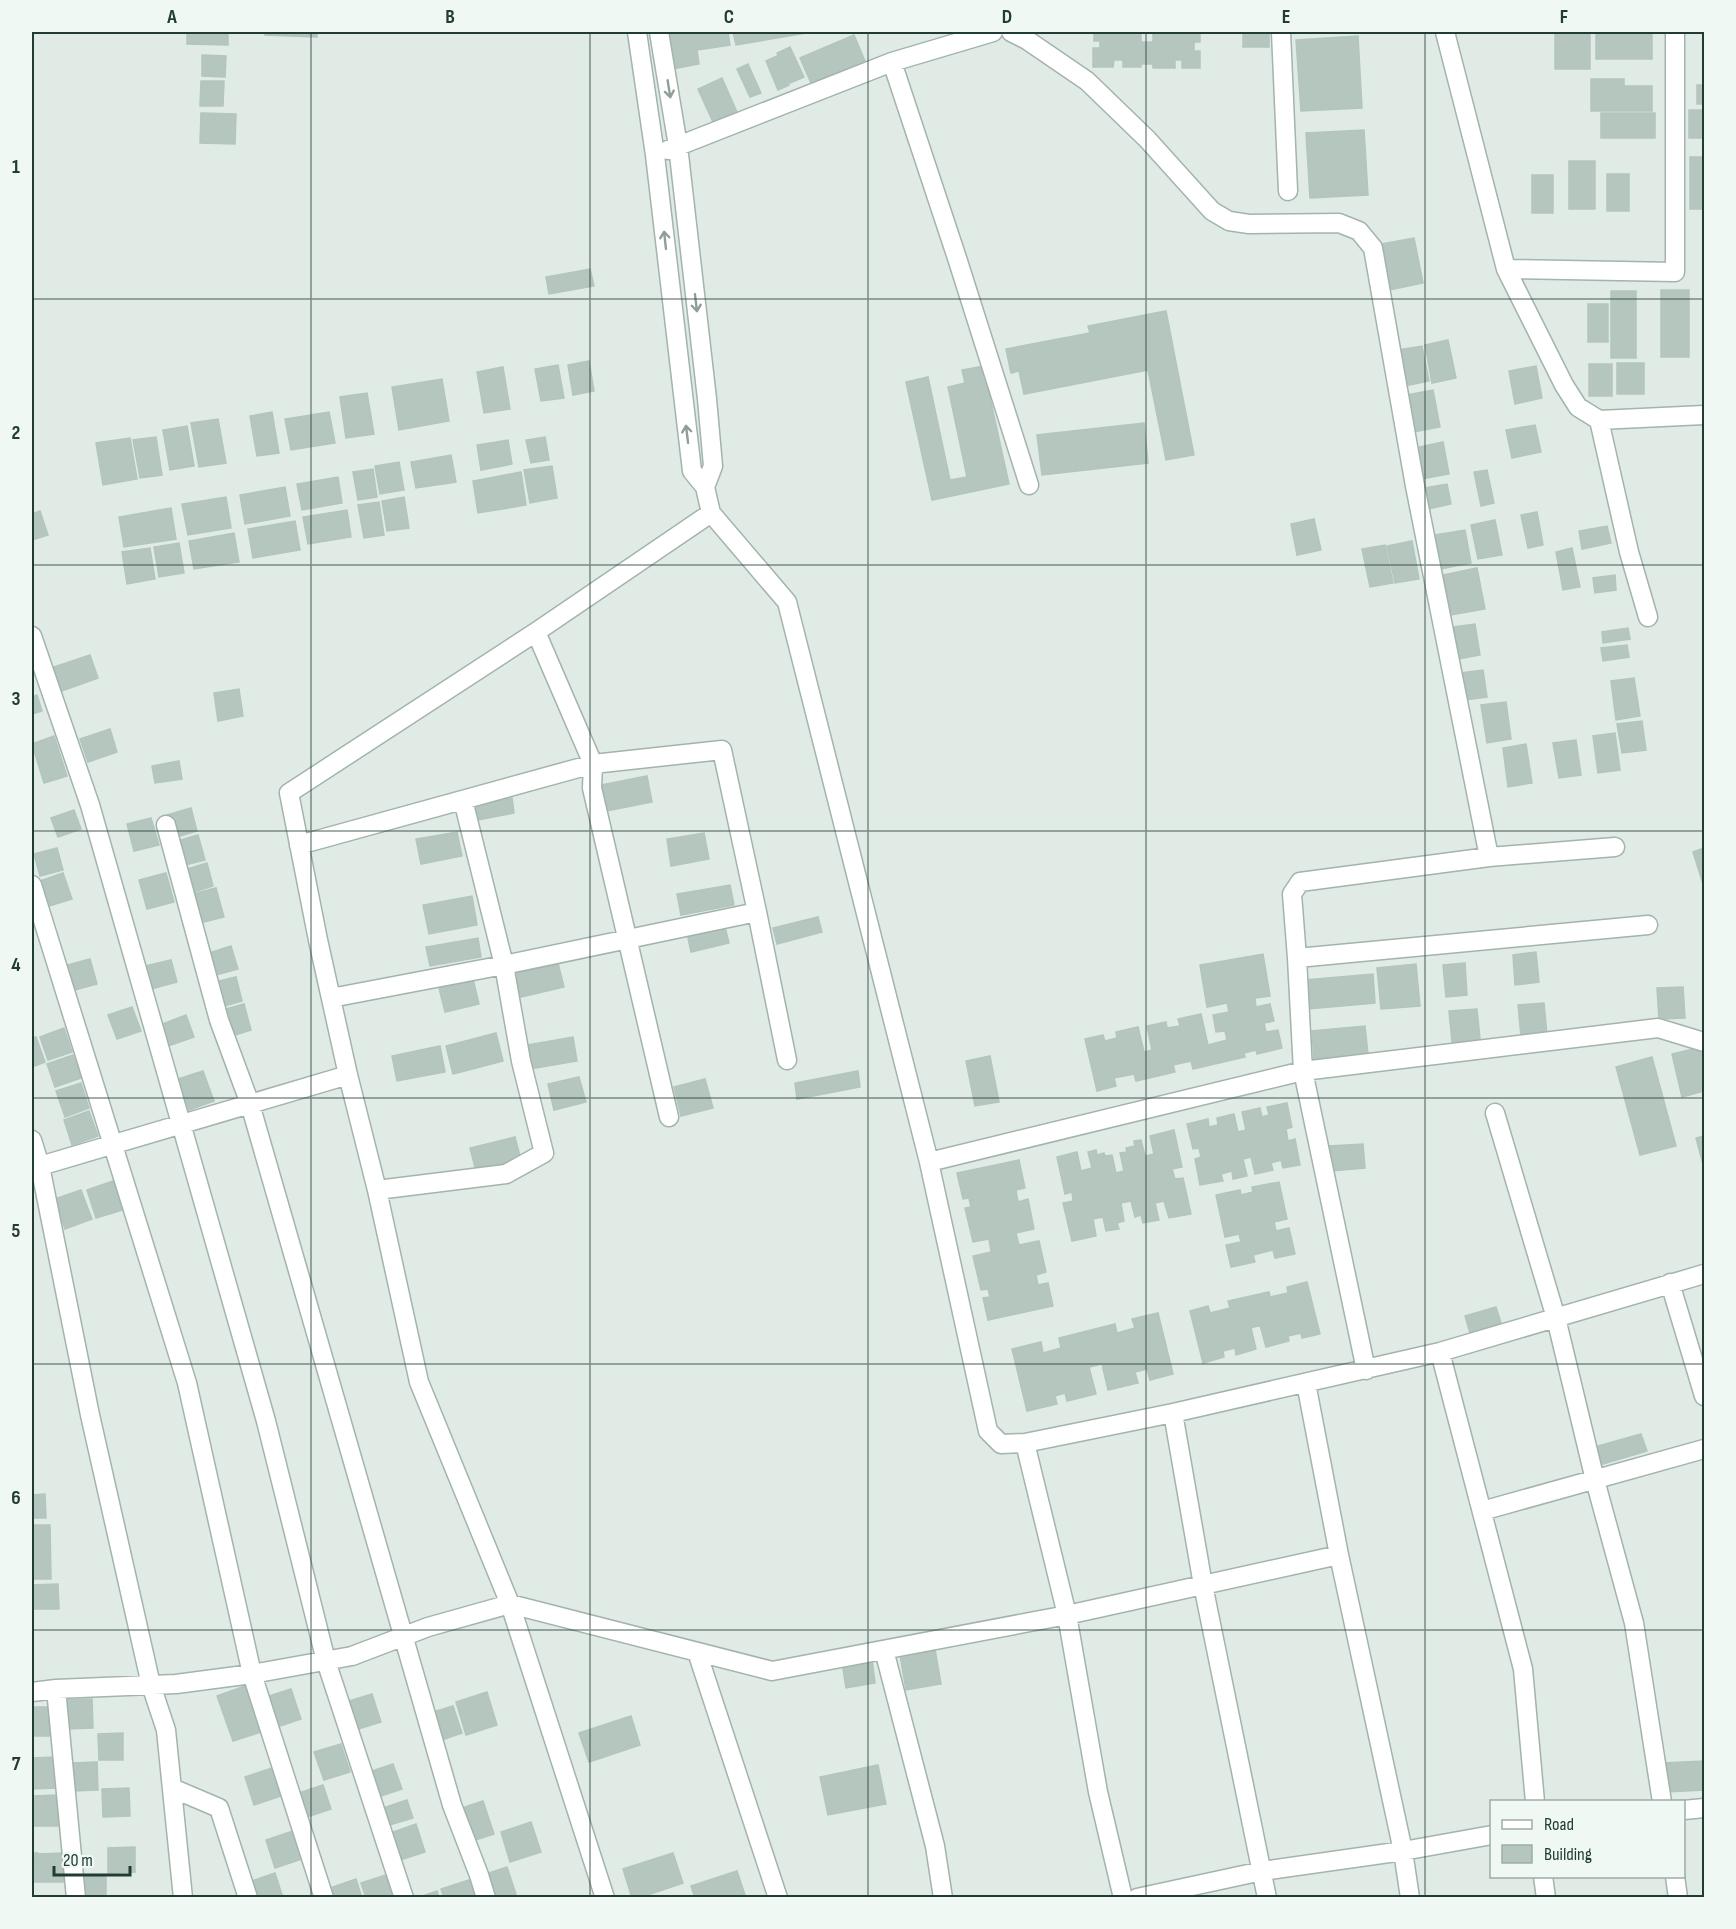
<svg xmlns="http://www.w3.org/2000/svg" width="1736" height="1929" viewBox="0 0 1736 1929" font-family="'Sofia Sans Condensed',sans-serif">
  <rect width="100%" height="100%" fill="#e0ebe6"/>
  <path fill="#b5c6bf" stroke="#b2c5be" stroke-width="1.5" d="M187,32H228V45L187,44Z
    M265,32H317V37L265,35Z
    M666,32H728L730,45L697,50L699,64L672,69Z
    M733,32H812L736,45Z
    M1094,32H1141V42H1153V32H1200V42H1194V51H1200V68H1182V60H1175V68H1153V64H1141V67H1123V60H1114L1113,67H1093V48H1100V41H1094Z
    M1243,32H1269V47H1243Z
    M1596,32H1652V59H1596Z
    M1555,34H1590V69H1555Z
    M854,35L865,61L811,83L800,58Z
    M1358,36L1362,108L1301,111L1296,40Z
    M790,47L804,77L790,83L777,53Z
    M202,55L226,56L225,77L202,76Z
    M777,56L789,85L778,90L766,61Z
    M748,64L761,93L750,97L737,69Z
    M722,78L737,112L713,122L698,89Z
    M1591,79H1624V111H1591Z
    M201,81H224L223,106H200Z
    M1697,85H1704V104H1697Z
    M1625,86H1652V111H1625Z
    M1689,110H1704V138H1689Z
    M201,113L236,114L235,144L200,143Z
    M1601,113H1655V138H1601Z
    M1364,130L1368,195L1310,198L1306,133Z
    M1690,157H1704V209H1690Z
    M1569,161H1595V209H1569Z
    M1607,174H1629V211H1607Z
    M1532,175H1553V213H1532Z
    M1414,238L1423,283L1384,291L1375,245Z
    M590,269L594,286L549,294L546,277Z
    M1661,290H1689V357H1661Z
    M1611,291H1636V358H1611Z
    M1588,304H1608V342H1588Z
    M1166,311L1194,455L1166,460L1148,370L1024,394L1019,371L1011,373L1006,349L1090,333L1088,326Z
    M1448,340L1456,378L1432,383L1425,345Z
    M1422,346L1429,381L1404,386L1397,350Z
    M589,361L594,391L573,395L568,365Z
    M1617,363H1644V394H1617Z
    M1589,364H1612V396H1589Z
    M558,365L564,398L541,401L535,369Z
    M983,366L1009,484L932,500L906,382L928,377L950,480L967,477L948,387L965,383L962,370Z
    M1536,366L1542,398L1515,404L1509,371Z
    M503,367L510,409L484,413L477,372Z
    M442,379L449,421L399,430L392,387Z
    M1433,390L1440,427L1414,432L1406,395Z
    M367,393L374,434L346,438L340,397Z
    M272,412L279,453L257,456L250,416Z
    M329,412L335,443L291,450L285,419Z
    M218,419L226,463L199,467L191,423Z
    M1144,423L1148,463L1042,475L1037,435Z
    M1535,425L1541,452L1512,458L1506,430Z
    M187,426L194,466L170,470L163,430Z
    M156,437L162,475L140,478L133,440Z
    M545,437L549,460L531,463L526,440Z
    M130,438L137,479L103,485L96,443Z
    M508,440L512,464L481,470L477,445Z
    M1443,442L1449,474L1422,479L1415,448Z
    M451,455L456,482L416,488L411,462Z
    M399,462L404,490L380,494L375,466Z
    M552,466L557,498L530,503L524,470Z
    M373,469L377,497L358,500L353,472Z
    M1487,470L1494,503L1481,506L1474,472Z
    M521,472L526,505L478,513L473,481Z
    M338,477L342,503L302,510L297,484Z
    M1447,484L1451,504L1428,509L1424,488Z
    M285,487L290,516L245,524L240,495Z
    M226,497L231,528L188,535L182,504Z
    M404,497L409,528L387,531L382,501Z
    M379,502L384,535L364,538L358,505Z
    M171,508L176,539L124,547L119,517Z
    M347,510L351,537L308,544L303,517Z
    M40,511L48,535L32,540V514Z
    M1537,512L1543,545L1528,548L1521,515Z
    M1314,519L1321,550L1297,555L1291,524Z
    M1495,520L1502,555L1478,559L1471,525Z
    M295,521L300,550L253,558L248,529Z
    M1607,526L1611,543L1582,549L1579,531Z
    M1465,530L1471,563L1440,569L1434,535Z
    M234,533L239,562L194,569L189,541Z
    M1412,541L1419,579L1395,583L1387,546Z
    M179,543L184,573L159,577L154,547Z
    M1385,545L1393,583L1370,587L1362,549Z
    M150,548L155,579L127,584L122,552Z
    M1572,548L1580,587L1563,590L1556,552Z
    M1477,568L1485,609L1451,615L1443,575Z
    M1615,575L1616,590L1595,593L1593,578Z
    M1475,624L1480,655L1458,659L1454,627Z
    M1628,628L1630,639L1603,643L1602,632Z
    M1627,645L1629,657L1603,661L1601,648Z
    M90,655L98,678L59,692L51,668Z
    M1483,670L1487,697L1465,700L1461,673Z
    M1634,678L1640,716L1616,720L1611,681Z
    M239,689L243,716L218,721L214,693Z
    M37,695L42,711L32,714V697Z
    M1506,702L1511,739L1487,743L1481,705Z
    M1642,721L1646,750L1622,753L1617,724Z
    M110,729L117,752L88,762L80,739Z
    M1615,733L1620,770L1598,773L1593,736Z
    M54,736L67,776L44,783L32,744Z
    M1576,740L1581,775L1559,778L1553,743Z
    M1526,744L1532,783L1508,787L1503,748Z
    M179,761L182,779L155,783L152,766Z
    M647,776L652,802L601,812L596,786Z
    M512,798L514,813L472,821L469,806Z
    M191,808L197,831L173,838L167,815Z
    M74,810L81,829L58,837L51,818Z
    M151,818L159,845L134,851L127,824Z
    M457,832L462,856L421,864L416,839Z
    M704,833L709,859L671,866L667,839Z
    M198,835L205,860L181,866L174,842Z
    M57,848L63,870L40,876L34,854Z
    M1704,848V887L1693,852Z
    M207,863L213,886L190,893L184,870Z
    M63,873L72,899L49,906L40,881Z
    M166,873L174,902L147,909L139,880Z
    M730,885L734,905L681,915L677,894Z
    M216,888L224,917L196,924L188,895Z
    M472,896L477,925L429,934L423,905Z
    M818,917L822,932L777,944L773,928Z
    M724,923L729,943L691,952L687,933Z
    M478,938L481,957L430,966L426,947Z
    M231,946L238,969L212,976L206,954Z
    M1536,952L1539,982L1515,985L1513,955Z
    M1263,954L1270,996L1255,998L1256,1007L1270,1004L1274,1021L1264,1023L1266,1032L1278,1030L1282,1048L1257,1054L1256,1050L1244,1053L1245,1057L1193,1069L1191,1061L1173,1065L1175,1072L1136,1081L1134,1074L1114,1078L1116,1086L1097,1091L1085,1039L1103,1035L1105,1041L1117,1038L1116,1032L1138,1027L1144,1052L1152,1050L1147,1026L1166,1022L1167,1028L1180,1026L1178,1019L1201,1014L1208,1045L1227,1040L1225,1031L1216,1032L1213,1015L1229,1012L1227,1003L1207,1007L1200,965Z
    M90,959L97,984L71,991L64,966Z
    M171,960L177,982L151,989L145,966Z
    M558,963L564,987L521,997L515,974Z
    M1465,963L1467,995L1446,997L1443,965Z
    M1416,964L1420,1006L1381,1009L1377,968Z
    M1373,974L1375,1003L1308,1009L1305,980Z
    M236,977L242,1001L221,1007L215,982Z
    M473,979L479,1004L445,1012L439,988Z
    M1683,987L1685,1018L1659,1019L1657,988Z
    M1544,1003L1547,1034L1521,1036L1518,1005Z
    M244,1004L251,1030L229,1037L222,1010Z
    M132,1007L141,1031L117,1039L108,1015Z
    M1477,1009L1480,1039L1452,1042L1449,1011Z
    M186,1015L194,1037L168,1046L160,1025Z
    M1365,1026L1368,1054L1314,1059L1312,1031Z
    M64,1028L72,1052L48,1060L40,1037Z
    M496,1033L503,1061L453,1074L446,1046Z
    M36,1037L45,1062L32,1067V1038Z
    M573,1037L577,1061L525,1070L521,1046Z
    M440,1046L445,1072L397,1081L392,1056Z
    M1702,1047L1704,1056V1091L1682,1097L1672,1054Z
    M73,1055L81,1078L55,1087L47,1064Z
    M990,1056L999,1102L975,1106L966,1061Z
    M1652,1057L1676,1146L1640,1155L1616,1067Z
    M203,1071L214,1101L189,1110L178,1079Z
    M858,1071L860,1087L797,1099L795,1083Z
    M579,1077L586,1102L554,1110L548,1084Z
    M705,1079L713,1108L681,1116L674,1087Z
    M81,1083L89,1108L65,1117L56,1091Z
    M1287,1103L1292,1127L1286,1129L1288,1141L1295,1139L1300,1165L1283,1168L1281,1160L1271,1163L1273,1170L1255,1174L1251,1157L1243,1159L1247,1176L1233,1179L1232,1171L1221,1174L1223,1181L1200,1185L1195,1159L1201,1157L1199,1148L1193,1149L1187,1124L1208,1119L1209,1127L1218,1125L1217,1118L1234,1114L1238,1132L1246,1130L1242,1112L1260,1108L1262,1117L1269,1115L1267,1107Z
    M89,1111L98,1136L72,1145L64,1120Z
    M1174,1130L1182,1167L1172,1169L1175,1179L1183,1178L1191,1214L1169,1218L1164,1201L1155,1203L1159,1220L1143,1223L1141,1215L1135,1217L1131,1201L1121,1203L1124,1221L1117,1223L1119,1229L1106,1231L1103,1217L1093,1219L1096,1236L1072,1241L1063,1203L1073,1201L1072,1192L1065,1194L1057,1157L1077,1152L1081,1171L1092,1168L1088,1152L1096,1150L1097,1155L1104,1153L1105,1156L1112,1155L1116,1173L1124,1171L1120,1153L1127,1152L1126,1148L1135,1146L1134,1141L1141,1140L1145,1156L1154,1154L1150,1136Z
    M1704,1136V1168L1696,1138Z
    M515,1137L521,1160L476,1171L470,1148Z
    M1363,1144L1365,1168L1331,1171L1329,1146Z
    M1019,1160L1025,1188L1016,1190L1018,1202L1028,1199L1034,1229L1016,1233L1019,1245L1039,1241L1046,1272L1036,1275L1038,1285L1048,1283L1053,1306L988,1320L983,1298L990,1297L988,1289L981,1290L973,1256L991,1252L989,1239L973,1242L965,1208L971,1207L969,1198L963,1199L957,1173Z
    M116,1180L126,1209L96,1218L87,1190Z
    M1279,1182L1287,1219L1274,1222L1276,1231L1289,1228L1295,1254L1275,1258L1273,1250L1253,1255L1255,1262L1231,1267L1226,1245L1241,1242L1239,1234L1225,1237L1216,1195L1240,1190L1241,1195L1253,1192L1252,1187Z
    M81,1190L92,1219L65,1229L55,1199Z
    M1307,1282L1320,1334L1302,1338L1301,1333L1288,1336L1289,1341L1266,1347L1260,1325L1251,1328L1256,1349L1236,1355L1235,1348L1223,1351L1224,1357L1203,1363L1190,1311L1208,1306L1210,1313L1230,1308L1228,1301L1269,1292L1270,1297L1288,1293L1287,1287Z
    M1496,1307L1501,1323L1470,1333L1465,1316Z
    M1158,1313L1173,1374L1150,1380L1147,1369L1135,1372L1138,1383L1108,1390L1102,1364L1089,1367L1096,1394L1067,1401L1065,1393L1055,1396L1057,1404L1027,1411L1012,1349L1041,1342L1043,1353L1061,1348L1059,1338L1115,1324L1117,1333L1135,1328L1132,1319Z
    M1641,1434L1647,1451L1596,1466L1591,1448Z
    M45,1494L46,1518H32V1495Z
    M32,1525H50L51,1579H32Z
    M58,1584L59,1609H32V1585Z
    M935,1649L941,1684L906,1690L900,1655Z
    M872,1659L875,1683L846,1688L842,1663Z
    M245,1686L261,1732L233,1741L217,1696Z
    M291,1689L301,1719L274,1728L263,1698Z
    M487,1692L497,1725L466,1735L456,1702Z
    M372,1694L381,1722L355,1730L346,1702Z
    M92,1699L93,1728L66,1729L65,1700Z
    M453,1706L462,1733L436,1742L427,1714Z
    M32,1707H50L51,1736H32Z
    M631,1716L640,1745L589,1762L579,1733Z
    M123,1733V1760H99L98,1734Z
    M341,1744L350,1772L324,1780L314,1752Z
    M56,1757V1788L32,1789V1758Z
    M1704,1761V1790L1666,1792L1664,1763Z
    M97,1762L98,1790L73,1791L72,1763Z
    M393,1764L402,1789L375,1798L366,1773Z
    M878,1765L886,1804L828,1815L820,1777Z
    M272,1768L281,1796L254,1805L245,1777Z
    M323,1785L331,1809L307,1817L299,1793Z
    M129,1788L130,1816L103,1817L102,1789Z
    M58,1795V1826H33L32,1796Z
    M407,1800L413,1818L386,1826L380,1809Z
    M483,1801L494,1834L469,1842L459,1809Z
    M531,1822L541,1852L510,1862L501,1832Z
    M416,1824L425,1852L397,1861L388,1834Z
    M293,1831L302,1859L275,1868L266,1840Z
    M135,1847V1872L108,1873V1848Z
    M32,1853H38L39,1882H32Z
    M64,1853L65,1882H40L39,1854Z
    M673,1853L683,1883L639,1898H632L623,1869Z
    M507,1867L516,1894L507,1898H490L483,1875Z
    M737,1871L746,1898H695L691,1886Z
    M275,1873L283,1898H254L249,1882Z
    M106,1875V1898H81L80,1876Z
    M386,1875L393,1898H366L361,1883Z
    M356,1879L362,1898H333L330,1888Z
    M469,1880L475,1898H444L441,1889Z
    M437,1891L439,1898H417Z"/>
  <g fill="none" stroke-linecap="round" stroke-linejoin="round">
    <defs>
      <path id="minor" d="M659,32L678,146L707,399L713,466L705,487
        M1011,32L1027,40L1087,81L1147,139L1212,211L1229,221L1249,224L1339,223L1359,231L1373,248L1415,486L1489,857
        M1281,32L1288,191
        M1445,32L1506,269L1564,385L1578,407L1599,420L1704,415
        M892,62L957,258L1029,485
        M668,150L892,62L993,32
        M1506,269L1675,272V32
        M1599,420L1629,552L1648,617
        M711,513L787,602L929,1162L988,1431L1001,1444L1025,1443L1067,1615L1098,1792L1123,1898
        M536,632L593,764L592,788L669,1117
        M32,636L90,805L266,1421L326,1661L404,1898
        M166,825L219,1020L250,1104L452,1805L479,1875L486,1898
        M299,845L593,764L722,750L757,912L787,1060
        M32,885L187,1383L252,1674L324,1898
        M1297,958L1648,925
        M331,998L504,965L757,912
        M1495,1113L1556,1318L1595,1480L1634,1623L1662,1802
        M32,1140L40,1166L90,1415L151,1685L166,1730L183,1898
        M929,1162L1303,1071L1658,1028L1704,1042
        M32,1166H40L348,1075
        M377,1190L506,1174L544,1153L521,1061L504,965L463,800
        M1670,1283L1704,1396
        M1440,1352L1523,1669L1535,1802
        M1366,1370L1303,1071L1297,958L1292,894L1300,882L1489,857L1615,847
        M1306,1383L1339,1555L1403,1851L1410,1898
        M1173,1413L1203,1585L1267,1898
        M1025,1443L1173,1413L1440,1352L1704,1274
        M1482,1511L1704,1449
        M884,1650L935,1846L943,1898
        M697,1652L778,1898
        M56,1689L76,1898
        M32,1692L56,1689L176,1684L252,1674L352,1656L428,1627L510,1604L772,1671L1067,1615L1339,1555
        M172,1788L219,1808L248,1898
        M1684,1810L1704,1808
        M1543,1876L1546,1898
        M1675,1876L1678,1898
        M605,1898L510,1604L419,1382L377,1190L348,1075L318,940L289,793L536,632L711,513L705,487L692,471L655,155L637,32
        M1137,1898L1262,1871L1403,1851L1492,1835"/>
    </defs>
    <use href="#minor" stroke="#a3b3ad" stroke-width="21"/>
    <use href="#minor" stroke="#fff" stroke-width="18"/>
  </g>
  <defs><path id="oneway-shaft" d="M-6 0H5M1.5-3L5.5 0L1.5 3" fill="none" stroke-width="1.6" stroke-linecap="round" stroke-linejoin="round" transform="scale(1.5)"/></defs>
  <g stroke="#909e9a">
    <use href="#oneway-shaft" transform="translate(669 89) rotate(81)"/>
    <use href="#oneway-shaft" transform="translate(665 240) rotate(-96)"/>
    <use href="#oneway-shaft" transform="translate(696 303) rotate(83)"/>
    <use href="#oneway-shaft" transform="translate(687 434) rotate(-97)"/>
  </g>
  <path fill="none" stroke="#213c35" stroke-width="1.5" stroke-opacity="0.55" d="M311,32V1898M590,32V1898M868,32V1898M1146,32V1898M1425,32V1898M32,299H1704M32,565H1704M32,831H1704M32,1098H1704M32,1364H1704M32,1630H1704"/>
  <rect width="1736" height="1929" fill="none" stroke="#f0f8f4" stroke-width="66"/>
  <rect x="1490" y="1800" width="195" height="78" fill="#f0f8f4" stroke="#9dada8" stroke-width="1.5"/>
  <rect x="1502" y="1820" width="30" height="9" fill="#ffffff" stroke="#9dada8" stroke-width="1.5"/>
  <text x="1544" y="1830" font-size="18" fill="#213c35">Road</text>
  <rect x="1502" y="1845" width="30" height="18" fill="#b5c6bf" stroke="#9dada8" stroke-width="1.5"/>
  <text x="1544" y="1860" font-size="18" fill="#213c35">Building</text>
  <path d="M54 1866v9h76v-9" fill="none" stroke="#213c35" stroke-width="3"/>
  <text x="63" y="1866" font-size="18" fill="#213c35" stroke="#f0f8f4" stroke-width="4.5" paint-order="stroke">20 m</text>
  <rect x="33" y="33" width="1670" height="1863" fill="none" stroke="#213c35" stroke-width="2"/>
  <g font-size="20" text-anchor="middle" font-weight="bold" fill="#213c35">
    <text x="172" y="23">A</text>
    <text x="450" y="23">B</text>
    <text x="729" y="23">C</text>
    <text x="1007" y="23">D</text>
    <text x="1286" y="23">E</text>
    <text x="1564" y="23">F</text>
    <text x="16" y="173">1</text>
    <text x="16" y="439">2</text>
    <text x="16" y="705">3</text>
    <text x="16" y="971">4</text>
    <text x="16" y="1237">5</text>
    <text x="16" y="1504">6</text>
    <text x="16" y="1770">7</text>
  </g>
</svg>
